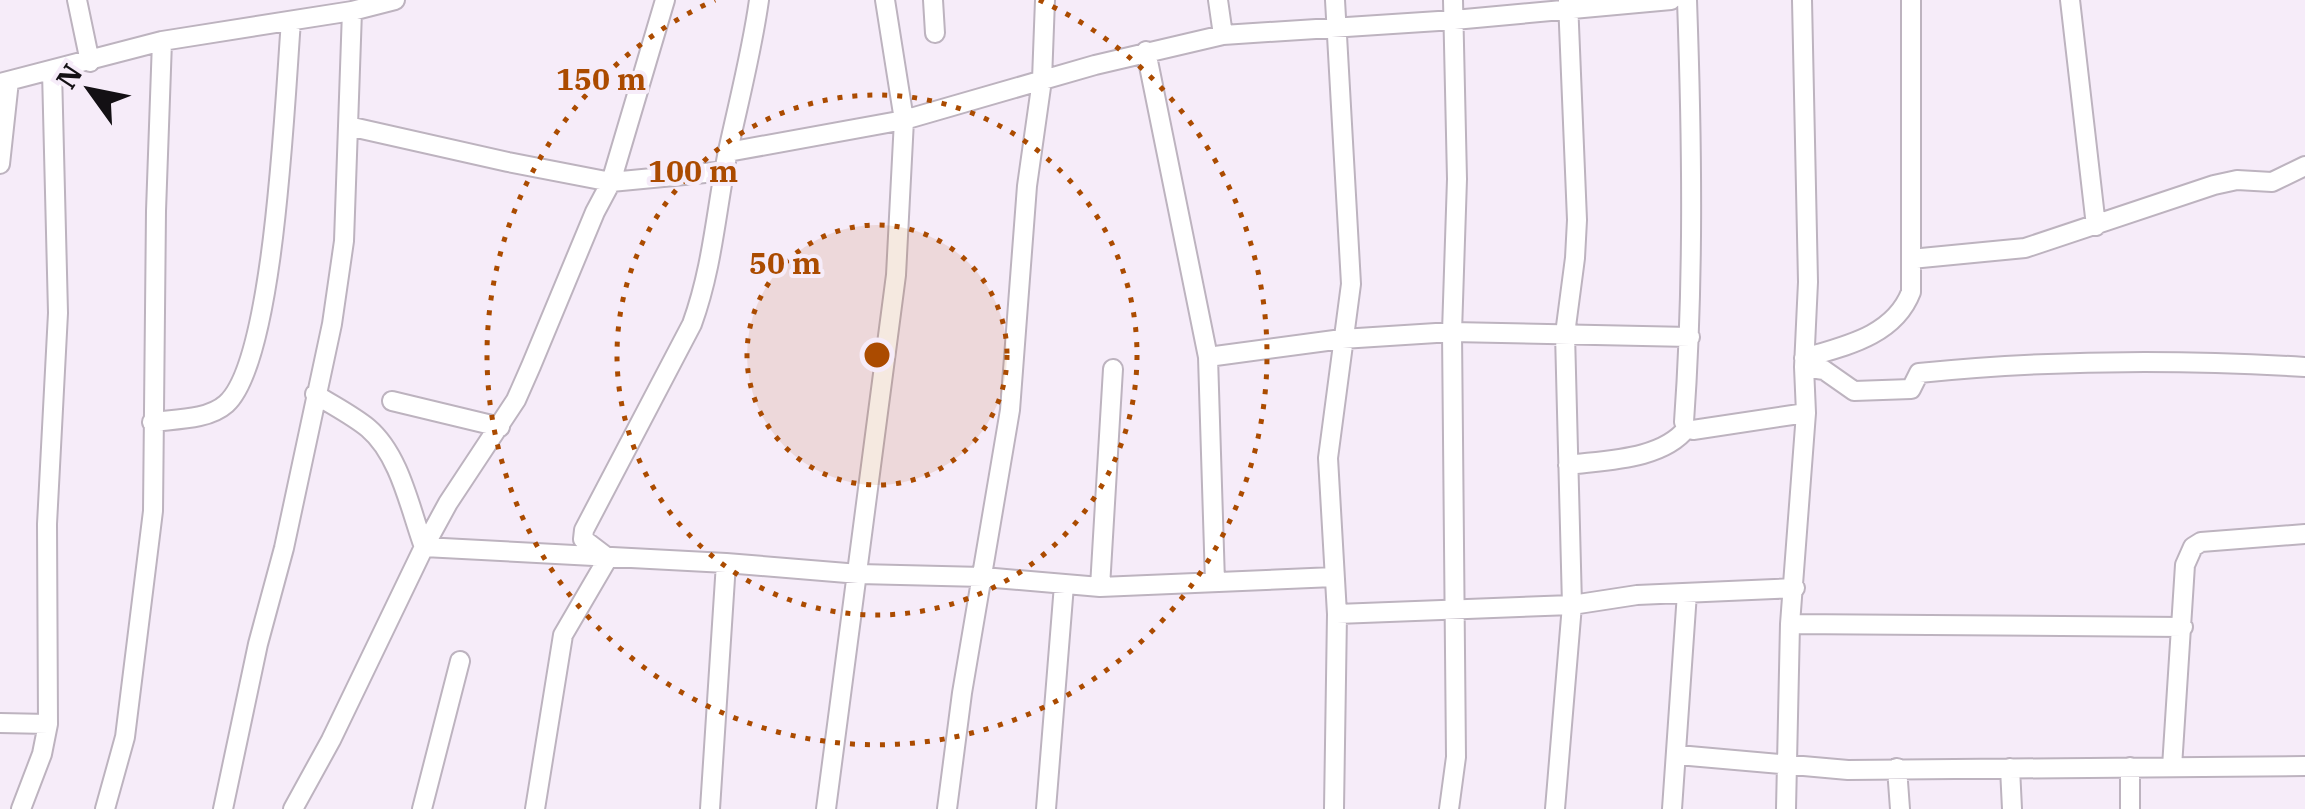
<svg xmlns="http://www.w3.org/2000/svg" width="2305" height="809" viewBox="0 0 2305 809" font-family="'IBM Plex Serif',serif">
  <rect width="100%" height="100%" fill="#f6ecf9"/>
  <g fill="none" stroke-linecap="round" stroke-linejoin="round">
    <defs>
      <path id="minor" d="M77,0L90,62
        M933,0L935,33
        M1218,0L1223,35
        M2070,0L2096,226
        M1146,51L1208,357L1215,582
        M0,83L162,41L352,11L395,0
        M348,126L508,162L611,182L726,171
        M728,152L904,120L1095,65L1223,35L1454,20L1671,0
        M0,164L9,81
        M1911,259L2025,248L2214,185L2237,180L2272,182L2305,166
        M1208,357L1342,339L1452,332L1690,337
        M1804,358C1845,346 1894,336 1911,292V0
        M1804,367L1824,370L1854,391L1911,389L1919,373C2047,360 2177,359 2305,367
        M315,394C332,405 352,415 368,428C400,455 410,509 424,547L726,563L859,574L983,577L1100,587L1334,577
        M392,401L500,427
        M152,422C175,419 208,420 226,404C275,361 285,95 291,21
        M1687,428L1693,430L1806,413
        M1568,465C1606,460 1662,460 1687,428L1684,422C1694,282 1692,141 1687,0
        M1100,587L1113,369
        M1337,614L1572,605L1637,595L1795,588
        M1790,624L2183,627
        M0,723L48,724
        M1678,755L1848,770L2305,766
        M2130,767V809
        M2172,767L2185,565L2193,547L2201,542L2305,534
        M1897,768L1900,809
        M2010,768L2012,809
        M21,809L42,754L48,724L47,524L58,313L52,71
        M105,809L125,737L153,511L156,211L162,41
        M223,809L258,644L284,548L332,324L344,241L352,11
        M293,809L331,740L424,547L448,503L516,400L531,366L595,212L611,182L665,0
        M422,809L460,661
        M535,809L563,635L608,558L583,539L584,530L692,324C713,266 716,210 728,151C739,100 752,51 759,0
        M710,809L726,563
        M826,809L896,275L904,120L885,0
        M947,809L962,693L1010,410L1027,186L1042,80L1045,0
        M1046,809L1064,585
        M1334,809L1337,614L1328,458L1351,284L1335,0
        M1449,809L1456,757L1452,332L1457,179L1453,0
        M1555,809L1572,605L1565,334L1575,258L1577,220L1568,1
        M1672,809L1687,593
        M1786,809L1790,624L1806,413L1804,367L1808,282L1802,0"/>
    </defs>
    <use href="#minor" stroke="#bdb3bf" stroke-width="22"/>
    <use href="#minor" stroke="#fff" stroke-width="18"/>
  </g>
  <circle cx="877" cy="355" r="130" fill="#ab4b00" fill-opacity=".12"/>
  <g fill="none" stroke="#ab4b00" stroke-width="5" stroke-dasharray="5 10">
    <circle cx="877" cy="355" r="130"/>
    <circle cx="877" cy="355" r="260"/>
    <path d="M1039 0A390 390 0 1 1 715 0"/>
  </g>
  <circle cx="877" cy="355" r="15" fill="#ab4b00" stroke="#f6ecf9" stroke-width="5"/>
  <g font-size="30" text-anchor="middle" font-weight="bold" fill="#ab4b00" stroke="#f6ecf9" stroke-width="8" stroke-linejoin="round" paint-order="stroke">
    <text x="601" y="90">150 m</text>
    <text x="693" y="182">100 m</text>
    <text x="785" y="274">50 m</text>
  </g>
  <g transform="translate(90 90) rotate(303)" stroke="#f6ecf9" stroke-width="8" paint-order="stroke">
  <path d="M0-8L18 38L0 25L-18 38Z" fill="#131014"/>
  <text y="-15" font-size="28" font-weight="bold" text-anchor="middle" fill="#131014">N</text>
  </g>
</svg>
